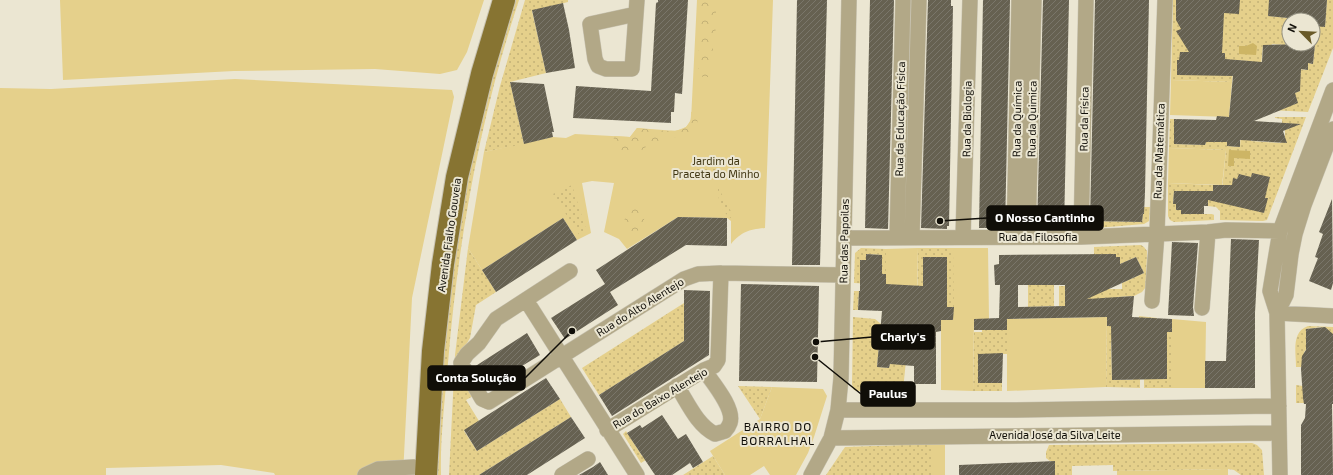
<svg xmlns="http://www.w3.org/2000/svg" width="1333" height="475" viewBox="0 0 1333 475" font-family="'Exo 2',sans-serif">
  <defs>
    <pattern id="forest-crowns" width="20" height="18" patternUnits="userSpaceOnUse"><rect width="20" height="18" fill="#e5d08b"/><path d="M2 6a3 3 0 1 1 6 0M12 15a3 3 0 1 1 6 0" fill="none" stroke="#c3b176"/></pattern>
    <pattern id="garden-dots" width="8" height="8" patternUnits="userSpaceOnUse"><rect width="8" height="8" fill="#e5d08b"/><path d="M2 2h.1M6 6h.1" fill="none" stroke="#c3b176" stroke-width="1.8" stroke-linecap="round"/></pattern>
    <pattern id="building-hatch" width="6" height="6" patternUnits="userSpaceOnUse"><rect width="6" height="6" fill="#666151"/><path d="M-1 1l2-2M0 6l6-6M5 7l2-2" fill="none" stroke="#7a766a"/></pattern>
  </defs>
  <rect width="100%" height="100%" fill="#ebe6d2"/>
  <path fill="#e5d08b" d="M60,0H484L467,52L457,70L440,74L375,69L234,71L63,80Z
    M697,0H773L765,228C748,230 743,231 731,244V221L727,218L678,217L627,249L619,239L604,232L614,183L592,181L582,183L591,233L577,240L563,218L482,270L468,248L484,152L553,137L566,138L575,134L630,137L637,128L676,131L686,127L691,120Z
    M235,79L452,90L454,97L412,298L403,475H275L274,473L221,465L106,468V475H0V88L51,89Z
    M1171,80L1232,82L1229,117L1170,115Z
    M1169,148L1226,150L1222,185L1168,183Z
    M918,248L917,286L886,285V249Z
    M953,248H988L989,319H974L973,391L941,390V320L953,319Z
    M1107,317L1106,387L1007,391V319Z
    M1172,319L1206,322L1205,388H1172Z
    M772,387L823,389L827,396L814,437L808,453L796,475H770L764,466L750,475H725L710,451L760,419Z
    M931,444H945V475H931Z
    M1228,469V475H1117V471Z"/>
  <path fill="url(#forest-crowns)" d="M700,0H715L716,1V27L709,77H703L698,74Z
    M696,111C701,119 695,134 685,137C683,137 681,137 679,137C672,137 664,139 658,141C654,143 650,144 646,147C644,148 642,151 639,152C626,157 612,150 614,136L630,137L637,128C649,129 679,135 687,126C691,122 691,117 691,112Z
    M632,205H640L645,211L644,220L639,230L633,233H623C622,223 626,214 632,205Z"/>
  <path fill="url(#garden-dots)" fill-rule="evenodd" d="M510,0H519C480,118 458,240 448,363C445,400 440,438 441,475H433L434,417L463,194Z
    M525,0H568V2L532,11L546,73L510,82L524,144L484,152L500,86Z
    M1173,0H1269V16L1288,18L1289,40H1285V45L1272,44L1271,46L1263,45L1261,66L1308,70V63L1313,64L1315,42H1313V26H1325L1327,0H1333V48L1308,112L1253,109L1251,141L1281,143L1285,138V130L1289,123H1282V119L1275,118V117H1306L1267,220L1263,221L1220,220V209V211L1216,207L1208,206L1206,191H1174L1173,204H1176L1177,210H1181V214H1212L1214,215V220L1174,222L1170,220L1168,216V183L1213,185V199H1221L1226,150L1169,148L1170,119H1174V144L1205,145L1206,142L1227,139V146L1240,147L1242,108L1248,61L1234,60L1232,82L1171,80ZM1263,71L1300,91L1295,93V97L1297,101Z
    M699,160L713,162H722L727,163L713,173L692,171L691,162Z
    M572,185L587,232L580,236L553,194Z
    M718,189H719L735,219H732C722,212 718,202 718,189Z
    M1144,207H1150L1149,221L1144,224L1096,228L1090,224L1089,221L1142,222Z
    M1141,245L1144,247L1147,251L1146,287L1142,292L1134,296L1117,297V306L1113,317H1094V306H1059V286H1088L1089,255L1094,254V247ZM1108,254H1116V257L1120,264L1136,257L1144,273L1122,283V289H1106Z
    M468,248L496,292L476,305L470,338L456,362L473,396L466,400L479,421L464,431L477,451L560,399L571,417L479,475H449L455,355Z
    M861,248L886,249V274H882V255L866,254L873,284L854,283L855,253Z
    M918,248H953L954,307H933L947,291L946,257H923V291L917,307Z
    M1028,285H1054V306L1028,307Z
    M854,291H859L858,310H853Z
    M684,303V341L599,395L582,368Z
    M1139,316L1157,318V332H1172V388H1144V379L1140,372V388L1106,387L1107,326H1117L1140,331ZM1111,341L1133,380H1112Z
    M853,317L875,319L881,324L877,367L889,368L890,364L907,351L903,390L856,391L853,389L852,384Z
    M982,319L995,330H1007V354H978V383H1002V391H973L974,332H982Z
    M1308,326L1333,327V337L1321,329V327L1306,329V345L1309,347V350H1306L1304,352L1303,367H1296C1296,352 1291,332 1308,326Z
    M1296,385L1303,386L1304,403H1296Z
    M738,386L772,387L760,419Z
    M626,431L642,456L665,448L641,463L623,434Z
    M1252,443L1257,445L1262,450L1264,475H1241L1234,470L1228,469L1113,471V465L1072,466V475H1055V461H1050L1046,458V452L1049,445Z
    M931,444V475H826L845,447Z
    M713,456L725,475H683Z"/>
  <path fill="#cdb565" d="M1253,43L1257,46L1256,55L1239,54V46H1246Z
    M1229,150L1250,151V159L1234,158V166H1228Z"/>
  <path fill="url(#building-hatch)" fill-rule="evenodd" d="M658,0H688L682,94L675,93L674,112H671V123L573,118L576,86L651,91L656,3L658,2Z
    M797,0H827L820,265H792Z
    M870,0H894L888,229L865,228Z
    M928,0H951V6H953L949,226H947V229L921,228Z
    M983,0H1010L1005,228H979Z
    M1043,0H1069L1064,228H1037Z
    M1095,0H1149L1145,192L1144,214H1143L1142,222L1090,221Z
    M1176,0H1240L1239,14L1224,13L1222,53H1225V59L1262,62L1263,45L1315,44L1313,64L1308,63V70L1301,69L1300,91L1295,93L1298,103L1254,121L1301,124L1283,131L1287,143L1240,140V147L1227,146V142H1206L1205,145L1174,144V119L1216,120L1217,116L1229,117L1233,76L1177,75V60H1179L1180,52H1189L1176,31L1181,29L1176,20Z
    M1269,0H1327L1325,27L1313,26V20H1288V18L1268,16Z
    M563,3L569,30L575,68L546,73L532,10Z
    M510,82L544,84L554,132H552L553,137L524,144Z
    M1252,173L1270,177L1265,198H1268L1264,213L1208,200V206H1204V214H1181V210H1176V204H1173L1174,191H1213V185H1232L1233,178L1237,179L1239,174L1251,177Z
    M1332,199L1333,283L1331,290L1309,281L1318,258L1315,257L1323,234L1319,232Z
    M678,217L727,218V246L686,245L610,292L618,305L565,339L551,318L605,284L596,270Z
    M563,218L577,240L496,292L482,270Z
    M1231,239L1259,240L1255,313V388H1205V361H1226Z
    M1172,242L1198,243L1193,307L1194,316L1168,315Z
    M866,254L882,255V274H886V284L923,286V257H947V307H954L953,320H941V331L936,332V384H914V366L890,364L889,368L877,367L882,311L858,310L859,291H860V260H866Z
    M1116,254V257H1120V264L1136,257L1144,273L1087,299L1134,296L1132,317L1172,319V332H1167V379L1112,380L1111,326H1107V317L1007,319V330H974V319L999,318L1000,285H995L994,265L999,264V255ZM1018,285H1065V306L1018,307Z
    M741,284L819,286L817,382L739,381Z
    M684,290L710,291L709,355L612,416L599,395L684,341Z
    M1325,327L1333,334V404H1332L1333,475H1301V425L1305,418L1306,404H1304L1303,398L1301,369L1302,356L1306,350V329Z
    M527,333L540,355L486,388L474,367Z
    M1003,353L1002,383H978V354Z
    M546,378L560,399L477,451L464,430Z
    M662,415L678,439L686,434L703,462L693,468L690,463L672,475H655L627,433L640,425L642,428Z
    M571,417L585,438L527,475H479Z
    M1055,461V475H959V465Z
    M600,462L608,475H579L593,467Z"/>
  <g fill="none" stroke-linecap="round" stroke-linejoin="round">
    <defs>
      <path id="minor" d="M636,14L590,24L595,59L598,66L606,69H632L637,0
        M912,237L919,0
        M963,237L970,0
        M1014,237L1019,0
        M1028,237L1034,0
        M1081,237L1086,0
        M844,238L1081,237L1208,232L1226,230L1280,231
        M897,238L903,0
        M570,271L496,319L479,343L467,354L461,363L482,399L489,402L684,279L698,274L721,273L843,275
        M526,300L637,475
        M1152,301L1157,233L1165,0
        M1202,308L1208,232
        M1277,313L1286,295L1291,254L1295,234L1304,205L1333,129
        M1277,313L1333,316
        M677,386C688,403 697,425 715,434L725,431C727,429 729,426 730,423C735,408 712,382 704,370
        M838,410H1012L1279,406
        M607,430L704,370L714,366L718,360L721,273
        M831,438L1279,433
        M365,475L378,469L414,467
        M562,475L588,459
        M811,475L831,438L838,410L841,378L849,0
        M1280,475L1277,313L1270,291L1280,231L1333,90"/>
      <path id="primary" d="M426,475L433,351L443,264L457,177L482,74L504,0"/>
    </defs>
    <use href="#minor" stroke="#c8c3b2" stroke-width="16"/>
    <use href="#primary" stroke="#c8c3b2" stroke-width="24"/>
    <use href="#minor" stroke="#b2a887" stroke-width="15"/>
    <use href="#primary" stroke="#877432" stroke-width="22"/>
  </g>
  <g text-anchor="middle" stroke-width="4" stroke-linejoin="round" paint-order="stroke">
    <g font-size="11" fill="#100e08" stroke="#ebe6d2">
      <text transform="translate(900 119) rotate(-89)" y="4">Rua da Educação Física</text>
      <text transform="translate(967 119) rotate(-89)" y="4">Rua da Biologia</text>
      <text transform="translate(1017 119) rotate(-89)" y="4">Rua da Química</text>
      <text transform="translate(1032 119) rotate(-89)" y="4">Rua da Quimica</text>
      <text transform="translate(1084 119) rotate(-89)" y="4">Rua da Física</text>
      <text transform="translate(1159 151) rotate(-88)" y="4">Rua da Matemática</text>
      <text transform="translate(449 235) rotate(-82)" y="4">Avenida Fialho Gouveia</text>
      <text x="1038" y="241">Rua da Filosofia</text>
      <text transform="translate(844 241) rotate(-89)" y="4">Rua das Papoilas</text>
      <text transform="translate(640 307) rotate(-32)" y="4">Rua do Alto Alentejo</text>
      <text transform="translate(660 398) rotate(-31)" y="4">Rua do Baixo Alentejo</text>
      <text x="1055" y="439">Avenida José da Silva Leite</text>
    </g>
    <g font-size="11" fill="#413713" stroke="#ebe6d2">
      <text x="716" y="165">Jardim da<tspan x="716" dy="13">Praceta do Minho</tspan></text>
    </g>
    <g font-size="12" letter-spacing="1" fill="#100e08" stroke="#ebe6d2">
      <text x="778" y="431">BAIRRO DO<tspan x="778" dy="14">BORRALHAL</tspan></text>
    </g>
  </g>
  <path fill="none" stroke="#100e08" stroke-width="1.5" d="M940 221L987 218M816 342L872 337M572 331L525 378M815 357L861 394"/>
  <g fill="#100e08" stroke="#ebe6d2" stroke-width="1.5">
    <circle cx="940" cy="221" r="4"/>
    <circle cx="816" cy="342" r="4"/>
    <circle cx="572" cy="331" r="4"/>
    <circle cx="815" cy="357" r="4"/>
  </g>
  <g fill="#100e08" stroke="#100e08" stroke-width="1.5">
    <rect x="987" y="206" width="116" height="24" rx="4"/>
    <rect x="872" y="325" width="62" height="24" rx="4"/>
    <rect x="428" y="366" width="97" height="24" rx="4"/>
    <rect x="861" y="382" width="54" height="24" rx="4"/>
  </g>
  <g font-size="12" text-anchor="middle" font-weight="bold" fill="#fff">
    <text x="1045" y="222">O Nosso Cantinho</text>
    <text x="903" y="341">Charly's</text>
    <text x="476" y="382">Conta Solução</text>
    <text x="888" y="398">Paulus</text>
  </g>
  <g transform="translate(1301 32) rotate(294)"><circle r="19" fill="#ebe6d2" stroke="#939081"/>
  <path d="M0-3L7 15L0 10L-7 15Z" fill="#695a28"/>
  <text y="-6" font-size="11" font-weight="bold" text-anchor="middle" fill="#100e08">N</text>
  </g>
</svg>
